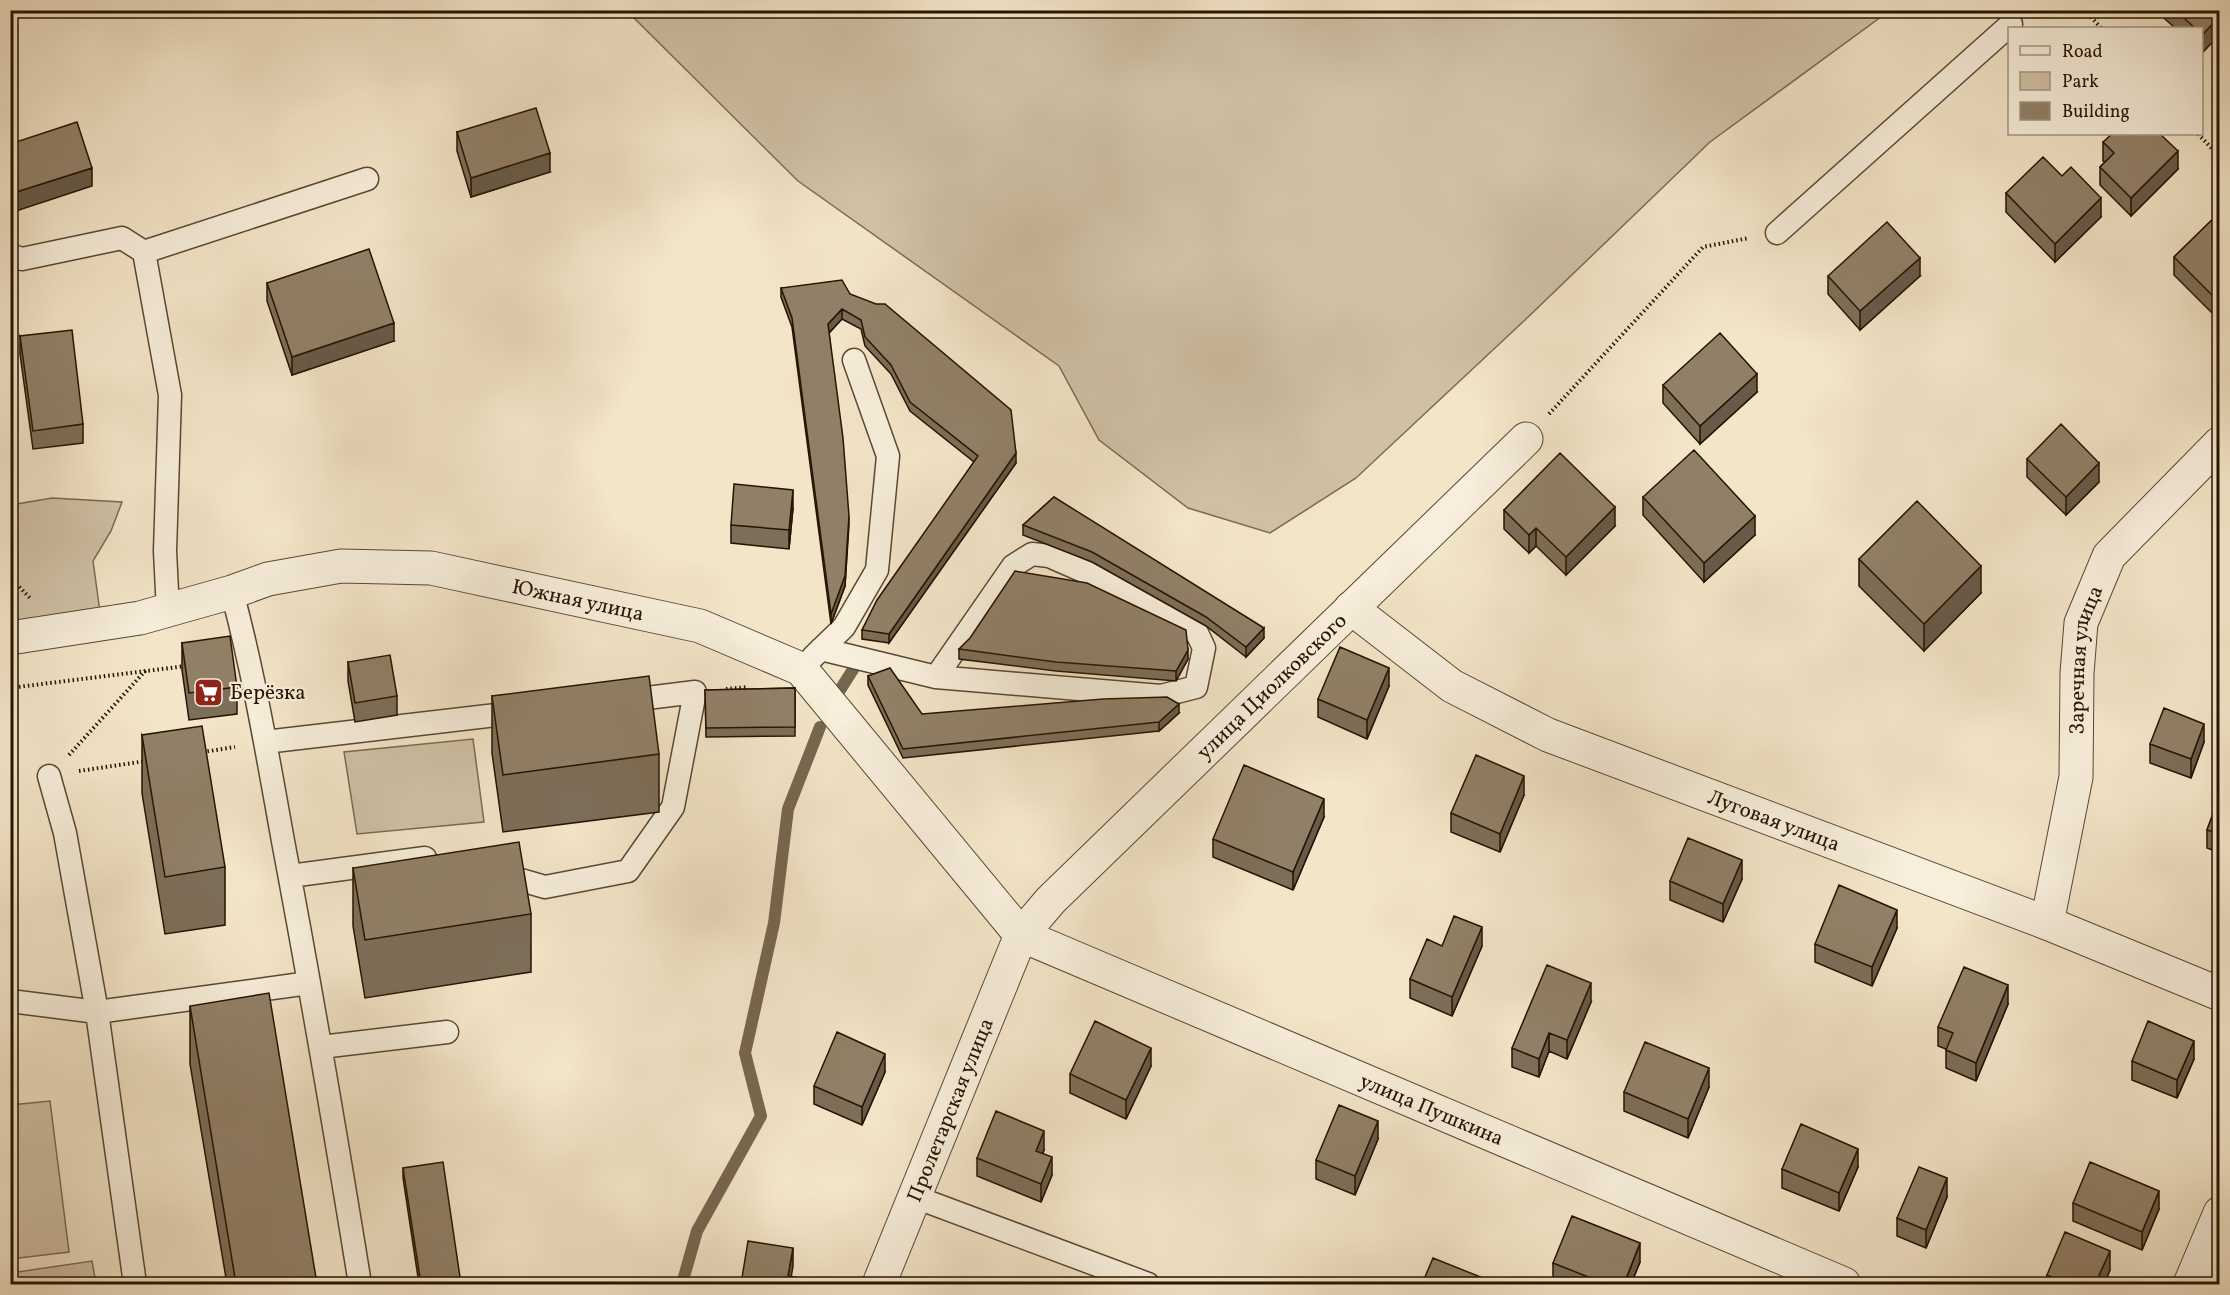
<svg xmlns="http://www.w3.org/2000/svg" width="2230" height="1295" viewBox="0 0 2230 1295" font-family="Vollkorn,serif">
  <rect width="100%" height="100%" fill="#f3e5c8"/>
  <filter id="stains"><feTurbulence type="fractalNoise" baseFrequency=".00333" numOctaves="4"/><feColorMatrix values="0 0 0 0 .2 0 0 0 0 .09 0 0 0 0 .02 0 0 0 .5 -.17"/></filter>
  <radialGradient id="worn" r=".72"><stop offset=".6" stop-color="#630" stop-opacity="0"/><stop offset="1" stop-color="#630" stop-opacity=".3"/></radialGradient>
  <path fill="#d0c1a6" stroke="#7b6a53" stroke-width="1.5" d="M627,11H1889L1710,142L1526,319L1356,478L1270,533L1188,508L1099,440L1059,366L798,181Z
    M52,498L122,502L111,531L93,561L100,612L11,624V505Z
    M473,739L484,822L357,834L344,752Z
    M50,1101L69,1252L11,1259V1105Z
    M92,1261L96,1284H11V1273Z"/>
  <g fill="none" stroke-linecap="round" stroke-linejoin="round">
    <path stroke="#77664f" stroke-width="12" d="M840,690L854,668
      M682,1284L697,1231L761,1116L745,1053L774,923L788,809L820,727"/>
    <defs>
      <path id="lane" d="M1777,233L2011,24
        M144,252L367,179
        M10,255L22,259L122,238L144,252L170,395L165,551L168,611
        M232,592C254,674 268,758 283,841C311,989 336,1136 360,1284
        M821,649L936,677L1161,696L1196,687L1204,648L1197,633L1088,573L1049,556L1032,554L1013,566L936,677
        M813,657L844,627L877,570L888,456L854,360
        M265,742L522,712
        M49,776L65,833L97,1012L135,1284
        M497,873L545,887L628,871L673,807L695,692L623,701
        M290,876L425,858
        M10,1001L97,1012L309,983
        M321,1047L447,1032
        M915,1197L1148,1284"/>
      <g id="street">
        <path id="s1" d="M1351,608L1452,686L1548,735L2047,923L2220,994"/>
        <path id="s2" d="M10,638L140,618L232,592L268,579L341,566L431,568L700,626L801,669L1021,935L1844,1284"/>
        <path id="s3" d="M2047,923L2076,777L2077,673L2081,623L2109,556L2220,443"/>
        <path id="s4" d="M879,1284L1021,935L1051,900L1526,439"/>
        <path d="M2190,1284L2220,1213"/>
      </g>
    </defs>
    <use href="#lane" stroke="#594832" stroke-width="25"/>
    <use href="#street" stroke="#594832" stroke-width="35"/>
    <path stroke="#261300" stroke-width="4" stroke-dasharray="1.5 3" stroke-linecap="butt" d="M2085,10L2101,28
      M2198,134L2220,157
      M1549,414L1703,247L1749,238
      M10,577L30,598
      M10,688L186,666
      M726,689L748,687
      M203,752L235,747
      M69,755L146,670
      M79,771L146,761"/>
    <use href="#lane" stroke="#f7eedb" stroke-width="22"/>
    <use href="#street" stroke="#f7eedb" stroke-width="33"/>
  </g>
  <path fill="#7d6e59" stroke="#261300" stroke-width="1.5" d="M2155,10H2220V34L2202,53V28H2175Z
    M457,132L550,172L471,197L457,151Z
    M2103,142L2178,169L2131,216L2100,185V167L2105,162L2103,161Z
    M2006,193L2101,217L2055,262L2006,212Z
    M2220,212V321L2174,275V257Z
    M1828,276H1920L1860,330L1828,294Z
    M267,283L394,341L292,375L267,301Z
    M781,288L850,294L1016,463L889,643L862,639V630L974,462L910,411L891,374L865,346L861,329L842,319L829,333L849,525L845,586L831,624L792,327L781,297Z
    M20,336L83,424V443L33,449L20,354Z
    M1663,385L1757,392L1700,444L1663,403Z
    M2027,459L2099,482L2066,515L2027,477Z
    M1054,497L1264,638L1246,657L1206,626L1092,562L1023,535V525Z
    M1643,497L1755,535L1704,582L1643,515Z
    M793,508L789,549L731,543V525Z
    M1504,510L1615,526L1566,575L1536,546L1529,553L1504,529Z
    M1859,559L1981,593L1924,651L1859,586Z
    M182,643L237,687V714L189,720L182,670Z
    M959,649L1188,659L1176,681L1056,671L959,659Z
    M348,662L397,696V715L355,722L348,681Z
    M868,676L922,714L1179,713L1159,731L903,758L868,685Z
    M1389,686L1367,739L1318,717V699Z
    M795,688V736L706,737L705,690Z
    M492,696L659,754V812L503,832L492,753Z
    M142,735L225,867V925L165,934L142,793Z
    M2204,742L2191,778L2150,763V744Z
    M1524,795L1500,852L1451,832V813Z
    M2220,795V853L2207,848V830Z
    M1324,817L1293,890L1213,857V839Z
    M353,868L531,914V972L365,998L353,926Z
    M1742,879L1723,922L1670,900V881Z
    M1897,928L1872,986L1815,962V944Z
    M1442,946H1482L1452,1016L1410,998V979Z
    M1591,1002L1567,1059L1549,1051L1539,1077L1512,1067V1048Z
    M2008,1004L1976,1081L1946,1068V1049L1938,1046V1027Z
    M190,1006L317,1284H227L190,1064Z
    M2194,1059L2177,1098L2132,1080V1061Z
    M1151,1066L1126,1119L1070,1093V1074Z
    M885,1072L862,1125L814,1104V1086Z
    M1709,1087L1688,1138L1624,1111V1092Z
    M1378,1139L1355,1195L1316,1179V1160Z
    M1044,1150L1043,1153L1052,1175L1041,1202L977,1176V1158Z
    M1858,1167L1839,1211L1782,1188V1169Z
    M403,1168L461,1284H419L403,1178Z
    M1947,1197L1926,1248L1897,1236V1218Z
    M2073,1203L2159,1209L2142,1250L2073,1221Z
    M1640,1262L1631,1284H1561L1553,1281V1263Z
    M2110,1270L2104,1284H2047V1275Z"/>
  <path fill="#665a49" stroke="#261300" stroke-width="1.5" d="M2220,16V34L2202,53V35Z
    M2178,151V169L2131,216V198Z
    M550,153V172L471,197V178Z
    M92,168V186L10,213V194Z
    M2101,198V217L2055,262V244Z
    M1920,258V276L1860,330V311Z
    M842,309V319L828,334V324Z
    M394,323V341L292,375V357Z
    M1757,374V392L1700,444V426Z
    M1016,453V463L889,643V634Z
    M2099,463V482L2066,515V497Z
    M793,490V508L789,549V530Z
    M1615,507V526L1566,575V557Z
    M849,516L845,586L831,624V614Z
    M1755,516V535L1704,582V563Z
    M1536,528V546L1529,553V535Z
    M1981,566V593L1924,651V624Z
    M1264,628V638L1246,657V647Z
    M1188,650V659L1176,681V671Z
    M1389,668V686L1367,739V720Z
    M1179,704V713L1159,731V722Z
    M2204,724V742L2191,778V759Z
    M1524,776V795L1500,852V834Z
    M1324,799V817L1293,890V872Z
    M1742,860V879L1723,922V904Z
    M1897,910V928L1872,986V967Z
    M1482,927V946L1452,1016V997Z
    M1591,983V1002L1567,1059V1040Z
    M2008,985V1004L1976,1081V1063Z
    M1549,1033V1051L1539,1077V1059Z
    M2194,1041V1059L2177,1098V1080Z
    M1151,1048V1066L1126,1119V1100Z
    M885,1054V1072L862,1125V1107Z
    M1709,1068V1087L1688,1138V1119Z
    M1378,1121V1139L1355,1195V1176Z
    M1044,1131V1150L1036,1169V1151Z
    M1858,1149V1167L1839,1211V1193Z
    M1052,1157V1175L1041,1202V1184Z
    M1947,1178V1197L1926,1248V1230Z
    M2159,1191V1209L2142,1250V1232Z
    M1640,1243V1262L1631,1284H1624Z
    M793,1248V1266L790,1284L788,1276Z
    M2110,1251V1270L2104,1284H2095Z"/>
  <path fill="#918068" stroke="#261300" stroke-width="1.5" d="M2175,10H2220V16L2202,35V28H2195Z
    M536,108L550,153L471,178L457,132Z
    M77,122L92,168L10,194V144Z
    M2112,134H2131L2133,135L2134,134H2160L2178,151L2131,198L2100,167L2114,153L2103,142Z
    M2043,157L2062,176L2071,167L2101,198L2055,244L2006,193Z
    M2220,212V303L2174,257Z
    M1887,222L1920,258L1860,311L1828,276Z
    M369,249L394,323L292,357L267,283Z
    M842,280L850,294L876,304H885L1011,410L1016,453L889,634L862,630L877,600L978,456L910,402L891,365L865,337L861,320L842,309L828,324L843,438L849,516L845,576L831,614L792,318L781,288Z
    M72,330L83,424L33,431L20,336Z
    M1720,333L1757,374L1700,426L1663,385Z
    M2061,424L2099,463L2066,497L2027,459Z
    M1694,450L1755,516L1704,563L1643,497Z
    M1560,453L1615,507L1566,557L1536,528L1529,535L1504,510Z
    M734,484L793,490L789,530L731,525Z
    M1054,497L1264,628L1246,647L1206,617L1092,552L1023,525Z
    M1917,501L1981,566L1924,624L1859,559Z
    M1015,571L1087,583L1186,630L1188,650L1176,671L1056,662L959,649L970,638Z
    M230,636L237,687L189,693L182,643Z
    M1340,647L1389,668L1367,720L1318,699Z
    M390,655L397,696L355,703L348,662Z
    M890,668L922,714L1103,699L1167,697L1179,704L1159,722L903,749L868,676Z
    M649,676L659,754L503,775L492,696Z
    M795,688V727L706,728L705,690Z
    M2164,708L2204,724L2191,759L2150,744Z
    M202,726L225,867L165,877L142,735Z
    M1476,755L1524,776L1500,834L1451,813Z
    M1244,765L1324,799L1293,872L1213,839Z
    M2220,795V834L2207,830Z
    M1688,838L1742,860L1723,904L1670,881Z
    M519,842L531,914L365,940L353,868Z
    M1839,885L1897,910L1872,967L1815,944Z
    M1454,916L1482,927L1452,997L1410,979L1427,939L1442,946Z
    M1547,965L1591,983L1567,1040L1549,1033L1539,1059L1512,1048Z
    M1964,967L2008,985L1976,1063L1946,1050L1953,1033L1938,1027Z
    M269,993L317,1284H236L190,1006Z
    M1095,1021L1151,1048L1126,1100L1070,1074Z
    M2148,1021L2194,1041L2177,1080L2132,1061Z
    M837,1032L885,1054L862,1107L814,1086Z
    M1645,1042L1709,1068L1688,1119L1624,1092Z
    M1339,1105L1378,1121L1355,1176L1316,1160Z
    M996,1111L1044,1131L1036,1151L1052,1157L1041,1184L977,1158Z
    M1801,1124L1858,1149L1839,1193L1782,1169Z
    M443,1162L461,1284H421L403,1168Z
    M2090,1162L2159,1191L2142,1232L2073,1203Z
    M1919,1167L1947,1178L1926,1230L1897,1218Z
    M1572,1216L1640,1243L1624,1284H1606L1553,1263Z
    M2065,1232L2110,1251L2095,1284H2068L2047,1275Z
    M748,1241L793,1248L788,1276L800,1278L799,1284H741Z
    M1433,1258L1498,1284H1422Z"/>
  <defs>
    <symbol id="supermarket-square" viewBox="-11 -11 22 22"><rect x="-9" y="-9" width="18" height="18" rx="4" fill="#8f2418" stroke="#f7eedb"/><path d="M-6-5.5h2.5l.6 2H6L4.5 2H-2.5L-4.4-4H-6ZM-1.5 3.2a1.3 1.3 0 1 0 .1 0ZM3 3.2a1.3 1.3 0 1 0 .1 0Z" fill="#fff"/></symbol>
  </defs>
  <g fill-rule="evenodd">
    <use href="#supermarket-square" x="192" y="676" width="33" height="33"/>
  </g>
  <g text-anchor="middle" stroke-width="4.5" stroke-linejoin="round" paint-order="stroke">
    <g font-size="21" fill="#261300" stroke="#f7eedb">
      <text dy="7" stroke="none"><textPath href="#s2" startOffset="580">Южная улица</textPath></text>
      <text dy="7" stroke="none"><textPath href="#s3" startOffset="267">Заречная улица</textPath></text>
      <text dy="7" stroke="none"><textPath href="#s4" startOffset="730">улица Циолковского</textPath></text>
      <text dy="7" stroke="none"><textPath href="#s1" startOffset="477">Луговая улица</textPath></text>
      <text dy="7" stroke="none"><textPath href="#s4" startOffset="188">Пролетарская улица</textPath></text>
      <text dy="7" stroke="none"><textPath href="#s2" startOffset="1606">улица Пушкина</textPath></text>
    </g>
    <g font-size="21" fill="#261300" stroke="#f7eedb" text-anchor="start">
      <text x="230" y="699">Берёзка</text>
    </g>
  </g>
  <rect width="2230" height="1295" fill="none" stroke="#f3e5c8" stroke-width="36"/>
  <rect x="12" y="12" width="2206" height="1271" fill="none" stroke="#261300" stroke-width="3"/>
  <rect x="18" y="18" width="2194" height="1259" fill="none" stroke="#261300" stroke-width="1.5"/>
  <rect x="2008" y="27" width="195" height="108" fill="#f7eedb" stroke="#a39683" stroke-width="1.5"/>
  <rect x="2020" y="46" width="30" height="9" fill="#f7eedb" stroke="#a39683" stroke-width="1.5"/>
  <text x="2062" y="57" font-size="18" fill="#261300">Road</text>
  <rect x="2020" y="72" width="30" height="18" fill="#d0c1a6" stroke="#a39683" stroke-width="1.5"/>
  <text x="2062" y="87" font-size="18" fill="#261300">Park</text>
  <rect x="2020" y="102" width="30" height="18" fill="#918068" stroke="#a39683" stroke-width="1.5"/>
  <text x="2062" y="117" font-size="18" fill="#261300">Building</text>
  <rect width="100%" height="100%" filter="url(#stains)"/>
  <rect width="100%" height="100%" fill="url(#worn)"/>
</svg>
